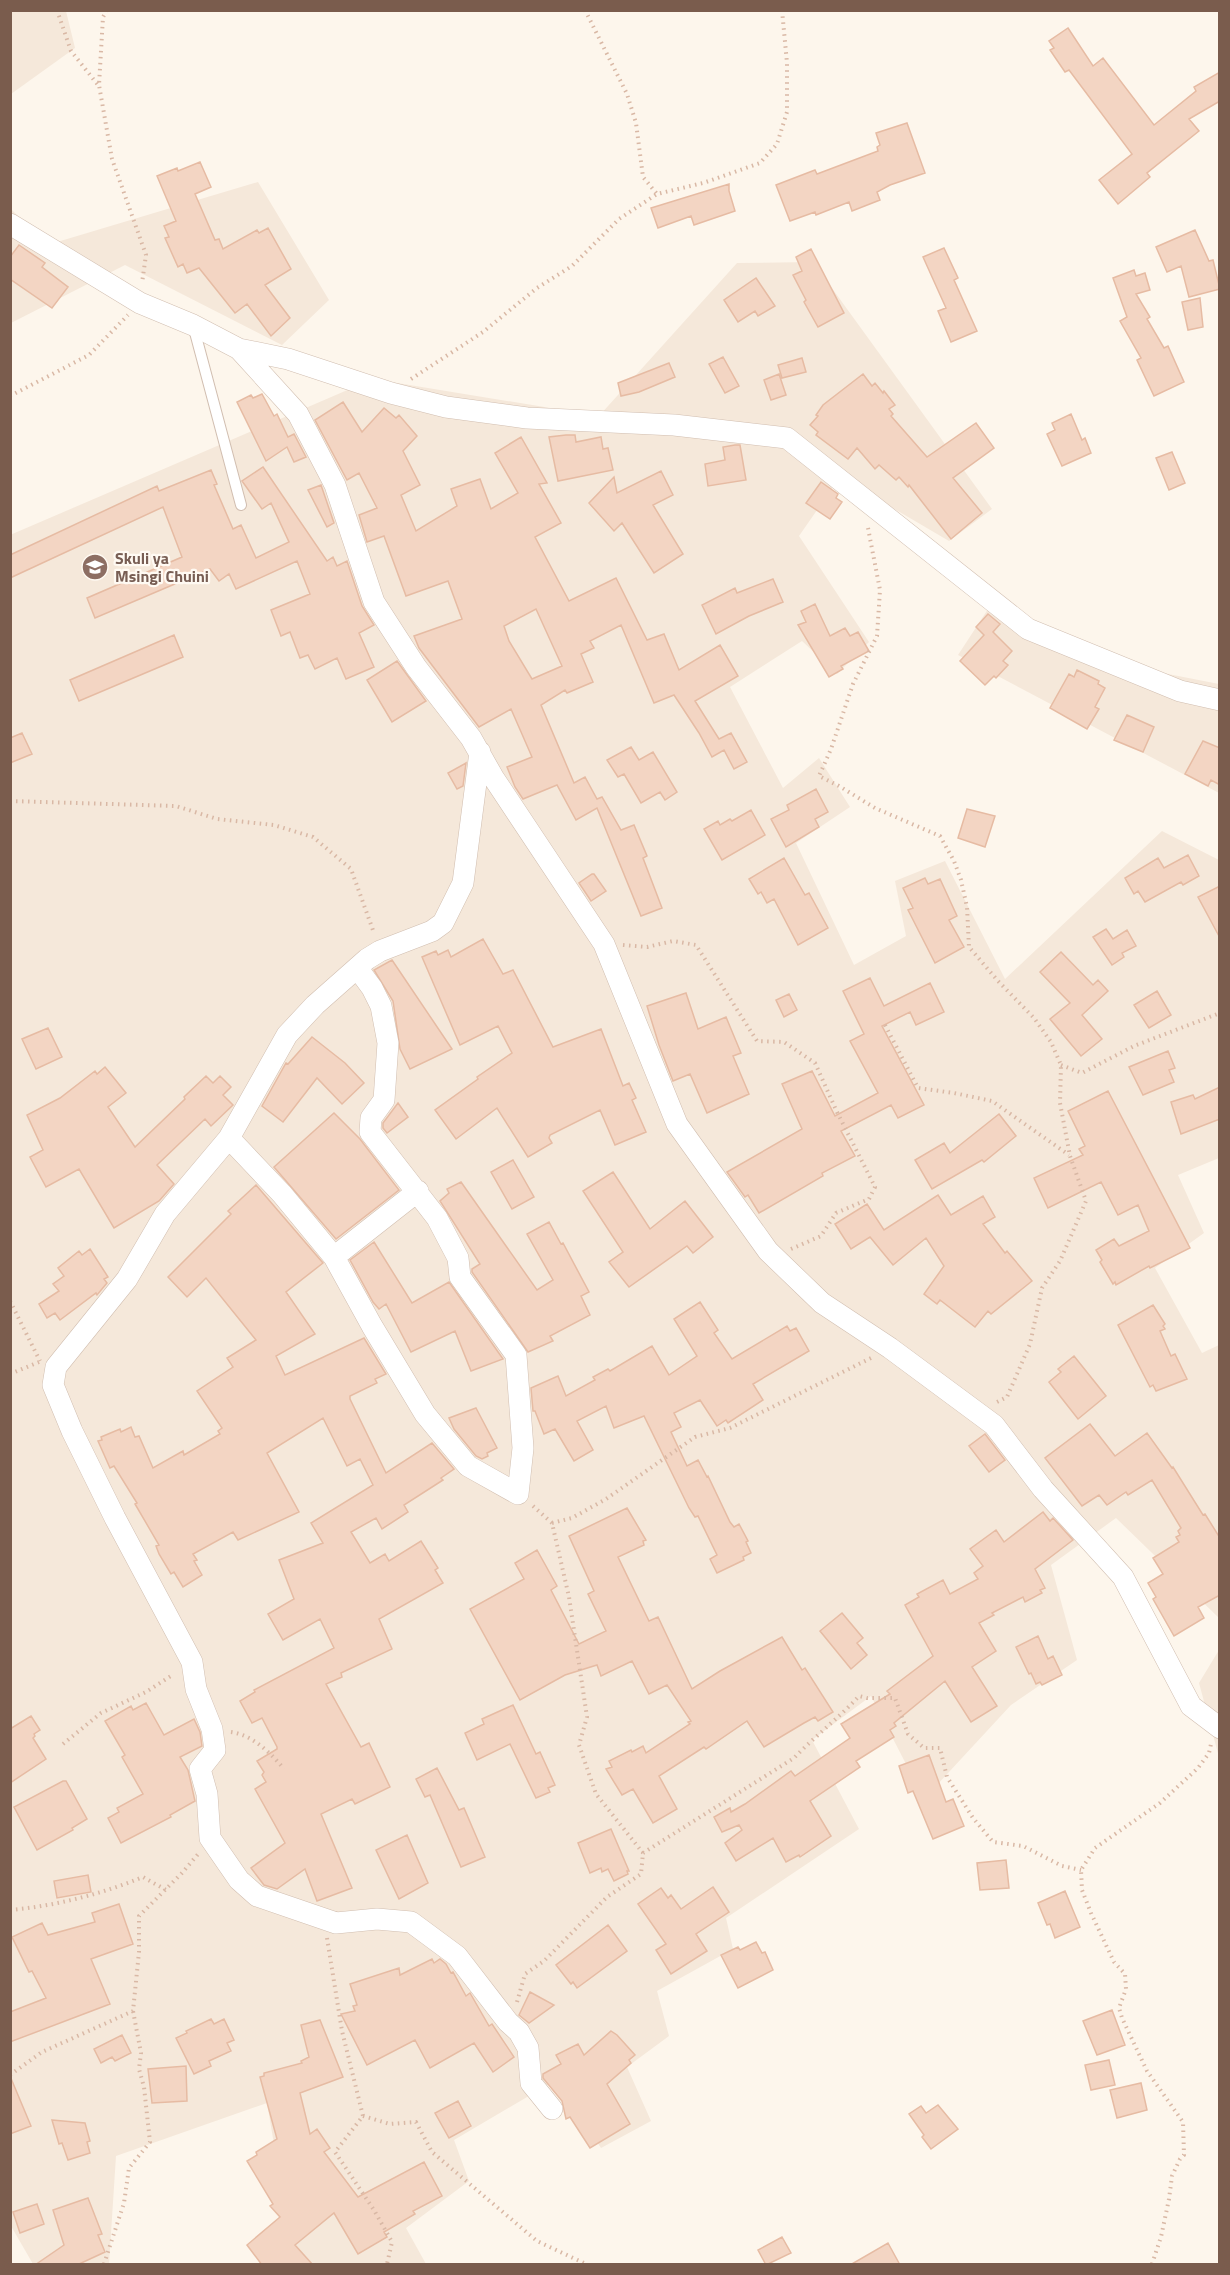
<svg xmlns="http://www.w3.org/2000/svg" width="1230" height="2275" viewBox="0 0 1230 2275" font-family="'Titillium Web',sans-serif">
  <rect width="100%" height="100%" fill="#fdf6ec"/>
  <path fill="#f5e8da" d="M11,10L66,11L75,48L11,94Z
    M258,182L329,300L282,345L125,265L11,323L10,208L47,245Z
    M813,262L992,509L949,541L840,477L799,536L869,642L837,674L802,641L730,687L783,788L819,758L850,807L796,843L854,965L906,936L895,881L945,861L1005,979L1162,831L1219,860V1158L1178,1175L1204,1233L1155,1268L1202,1353L1219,1345V1618L1116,1518L1051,1565L1077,1660L1011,1705L924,1799L871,1696L812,1740L859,1829L726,1918L733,1949L657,1991L669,2036L627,2067L651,2121L601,2148L556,2080L454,2140L469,2181L406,2228L426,2264H271L291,2244L267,2103L116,2156L109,2264H33L11,2226L10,535L373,379L599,416L737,263Z
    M992,603L1071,655L1219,684V793L958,655Z
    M1219,1650V1757L1199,1683Z"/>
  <path fill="#f3d5c3" stroke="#e6bba3" stroke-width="1.5" fill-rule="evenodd" d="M1068,28L1093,66L1103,58L1154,125L1196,91L1194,87L1220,72V101L1189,119L1199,131L1147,173L1150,177L1118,204L1099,180L1132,154L1069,70L1065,72L1050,50L1054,48L1049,41Z
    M907,123L925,173L890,185L877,192L880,200L852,211L849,202L816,215L815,212L790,221L776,185L815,170L817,174L878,151L877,147L880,145L876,133Z
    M200,162L211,187L195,194L215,240L219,239L223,249L257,230L259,233L268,228L291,269L265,285L290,318L271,336L247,304L235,313L199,268L187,273L183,264L178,267L165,238L169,237L164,226L176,221L157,176L177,168L178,171Z
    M729,184V191L735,211L694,225L691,216L658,228L651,208Z
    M1195,230L1209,261L1213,260L1220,289L1189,297L1181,266L1167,272L1156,247Z
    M19,245L45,263L42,267L68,287L52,308L10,279V257Z
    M944,248L958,278L954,280L977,331L951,342L938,311L946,308L923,257Z
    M811,249L844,313L818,327L804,302L806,300L793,275L802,271L796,257Z
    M1134,270L1136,276L1145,273L1150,290L1136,294L1150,317L1147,319L1164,348L1168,346L1184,382L1154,396L1137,360L1141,358L1120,321L1127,317L1113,278Z
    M756,278L775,306L758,316L755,311L738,322L724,300Z
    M1200,298L1203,327L1188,330L1182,302Z
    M723,357L739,386L725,393L709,364Z
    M802,358L806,372L782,378L778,365Z
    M669,363L675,377L639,392L621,396L618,383Z
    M779,374L786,395L771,400L764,380Z
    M863,374L872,386L875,383L883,393L884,391L895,405L889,409L893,414L891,416L927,457L976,423L994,448L953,478L982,513L951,539L909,485L908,487L899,477L896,480L879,465L875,469L857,448L848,459L816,435L818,432L810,425L818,416L816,415L823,405Z
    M262,394L274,416L277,414L288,437L294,434L306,457L294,462L287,447L266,461L237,402L251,395L253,398Z
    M343,402L362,432L384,408L396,418L399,415L417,436L403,451L420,485L401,495L416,531L457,506L451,489L480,479L491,509L518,493L495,453L521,437L547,483L539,484L561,523L535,537L569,601L616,578L647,640L664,634L679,670L720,645L738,676L695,701L719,739L731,733L747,762L734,769L724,750L712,757L699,733L674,695L654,703L621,625L590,641L594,648L581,654L593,682L567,693L565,690L541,705L574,783L585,777L597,799L602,797L621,830L634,825L647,856L643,858L662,908L641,916L597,808L576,820L557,785L523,799L515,787L507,767L532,757L511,709L479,727L419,648L414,636L462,619L448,581L406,596L384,536L367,542L359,515L377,508L359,473L347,480L315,420ZM536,609L562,666L532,679L509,641L504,626Z
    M1071,414L1082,440L1085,438L1091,453L1062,466L1047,434L1055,430L1052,423Z
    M566,435H575L576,442L601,437L603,449L608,448L613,470L558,481L549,437Z
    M735,445H740L746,480L708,486L705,464L725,460L723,447Z
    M1172,452L1185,483L1169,490L1156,458Z
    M263,467L327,561L333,557L337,566L347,561L362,606L374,625L359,633L374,667L346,679L337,658L315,669L308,655L300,658L290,632L281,636L271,610L310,594L297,561L236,589L229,574L219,581L210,569L95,618L87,598L182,557L163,507L10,578V555L157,486L159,491L211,470L217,484L214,485L233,529L241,525L256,558L289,542L271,503L262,509L242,481Z
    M661,471L673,495L653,505L683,554L654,573L622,523L614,531L589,503L614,477L617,493Z
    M821,482L838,494L836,498L842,502L830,519L806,503Z
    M321,485L334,523L327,527L308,490Z
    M773,579L783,602L749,616L716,634L702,605L735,588L737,593Z
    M815,604L830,636L845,628L850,636L858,632L869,651L841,666L843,669L829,677L798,625L806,622L801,611Z
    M988,614L1000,624L993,632L1012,651L1003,661L1008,665L996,678L994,676L985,685L960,661L984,635L976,627Z
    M174,635L183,657L79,701L70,680Z
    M397,661L426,701L392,722L367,680Z
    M1077,670L1099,681L1098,684L1105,688L1095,707L1099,709L1087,729L1050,708L1069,674L1074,677Z
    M1127,715L1154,727L1143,752L1114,740Z
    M22,733L32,754L10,763V738Z
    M1203,741L1220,748V785L1211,780L1208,786L1185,774Z
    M631,747L639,760L653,752L677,792L665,800L660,792L641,803L624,774L618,777L607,760Z
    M466,763L463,786L457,789L448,773Z
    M816,789L828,812L815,819L819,827L786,847L771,819L789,810L787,805Z
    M967,809L995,816L985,847L958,838Z
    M751,810L765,835L722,860L704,829L718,821L720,825L730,819L732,821Z
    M1188,855L1199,876L1183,885L1181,882L1145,902L1138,891L1134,894L1125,878L1158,858L1164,868Z
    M784,858L805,895L809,893L828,928L798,945L774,899L767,903L761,892L758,894L749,879Z
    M592,874H594L606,891L591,901L579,883Z
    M925,878L928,884L940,879L957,916L949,920L964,947L935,963L908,910L913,908L903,888Z
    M1220,886V938L1198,897Z
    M1106,929L1113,939L1127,930L1136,946L1122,953L1124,957L1112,965L1093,937Z
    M483,939L503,974L513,970L553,1047L601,1029L623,1086L629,1083L636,1098L632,1100L646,1132L615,1145L600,1110L550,1135L549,1138L552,1143L528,1157L497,1108L456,1139L435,1110L478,1079L477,1077L512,1053L498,1026L460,1045L422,957L436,951L438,955L448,950L451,957Z
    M1061,952L1093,985L1098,980L1108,991L1082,1015L1102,1039L1081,1056L1050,1019L1070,1003L1040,972Z
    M392,960L452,1049L410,1069L400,1049L393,1001L374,970Z
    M870,978L884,1006L930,983L944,1012L916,1025L910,1012L882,1026L924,1105L898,1118L891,1105L841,1131L855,1156L822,1173L823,1176L759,1213L748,1195L745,1197L727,1172L802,1129L782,1084L812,1071L835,1116L878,1093L850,1041L864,1034L843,991Z
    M1157,991L1171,1015L1149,1028L1134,1005Z
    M686,993L698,1029L726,1017L741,1053L733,1056L749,1094L707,1113L690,1074L673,1081L659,1045L647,1006Z
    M789,994L797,1010L784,1017L776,1000Z
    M48,1028L62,1057L36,1069L22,1039Z
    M312,1037L345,1063L364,1083L342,1104L317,1078L283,1122L262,1106L286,1063L288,1064Z
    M1168,1051L1175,1068L1169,1070L1174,1082L1143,1095L1129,1067Z
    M105,1067L126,1093L108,1107L135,1147L185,1099L184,1097L206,1076L213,1083L220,1076L231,1087L223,1095L233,1105L211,1126L205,1119L157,1165L174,1184L159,1201L114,1228L79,1169L46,1187L30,1157L43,1150L27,1115L60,1098L95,1071L97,1074Z
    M1220,1087V1119L1181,1134L1171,1102L1193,1095L1195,1099Z
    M1108,1091L1190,1248L1150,1268L1149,1266L1116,1285L1115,1282L1113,1284L1100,1262L1102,1260L1096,1250L1114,1239L1119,1246L1149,1231L1138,1205L1118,1215L1101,1182L1048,1208L1034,1178L1083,1155L1079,1149L1085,1146L1068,1111Z
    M398,1103L408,1117L387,1133L383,1128V1123Z
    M334,1113L360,1139L399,1190L336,1239L274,1167Z
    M999,1114L1016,1136L984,1162L982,1160L932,1189L915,1160L944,1143L950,1153Z
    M513,1160L534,1197L512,1209L491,1172Z
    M613,1172L650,1229L685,1201L713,1237L693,1253L687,1246L629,1287L609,1262L623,1252L583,1191Z
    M461,1182L537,1290L553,1280L527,1234L549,1222L561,1244L563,1243L589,1292L581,1296L590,1315L550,1336L553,1341L528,1352L472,1272V1269L480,1264L440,1201L449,1193L447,1189Z
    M256,1185L323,1263L286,1292L315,1334L276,1356L285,1375L364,1338L386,1374L375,1379L377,1383L350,1396V1399L386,1473L432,1443L454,1469L441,1478L443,1480L404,1505L408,1512L382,1529L376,1518L351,1532L370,1563L385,1554L389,1561L421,1541L438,1568L435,1570L443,1583L379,1619L392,1649L341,1673L342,1677L326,1684L361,1747L369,1743L390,1787L355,1804L352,1799L321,1814L352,1888L317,1901L305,1869L277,1889L264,1885L251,1868L285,1843L255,1789L266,1782L262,1775L264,1772L257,1761L277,1749V1747L262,1718L252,1723L240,1701L255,1692L254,1690L334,1648L320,1619L283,1640L268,1614L294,1599L279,1560L323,1543L311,1523L373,1485L360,1459L347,1466L323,1418L267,1453L299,1512L238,1540L233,1532L193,1554L197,1560L194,1561L202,1575L183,1587L174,1572L171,1574L159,1554L156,1546L159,1545L135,1504L137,1503L114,1466L110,1468L98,1441L102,1440L101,1437L120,1429L121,1432L131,1427L135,1437L139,1436L153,1468L183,1451L184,1455L220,1434L218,1431L222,1428L197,1391L233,1367L227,1358L256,1340L206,1278L187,1297L168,1277L231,1214L228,1211Z
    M938,1195L951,1215L983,1196L995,1217L983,1224L1005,1253L1007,1251L1032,1281L991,1314L988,1311L975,1327L940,1300L937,1304L924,1294L944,1266L926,1238L893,1265L870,1237L851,1249L835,1224L867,1204L884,1230Z
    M374,1242L412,1303L449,1282L503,1359L471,1371L455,1331L411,1352L386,1304L379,1309L373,1302L350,1260Z
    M90,1249L108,1277L104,1279L107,1283L97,1295L96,1293L60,1320L55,1313L47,1318L39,1304L59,1291L53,1284L64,1276L58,1268L79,1251L82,1255Z
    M700,1302L718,1330L714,1333L732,1359L787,1326L790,1331L796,1328L809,1351L753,1384L763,1400L728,1423L726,1420L717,1426L700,1400L674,1413L681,1427L671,1432L687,1466L698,1460L707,1477L708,1476L730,1522L734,1527L739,1524L748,1541L746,1542L751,1553L743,1557L744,1560L717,1573L710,1559L717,1555L698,1516L695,1517L689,1508L644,1416L614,1428L606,1406L577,1421L593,1450L574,1461L555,1429L544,1434L535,1411H533L531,1388L558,1376L566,1396L595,1380L593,1377L608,1369L610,1371L652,1346L669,1375L697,1356L674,1319Z
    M1153,1305L1165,1324L1163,1326L1165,1329L1160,1331L1171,1356L1175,1354L1187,1379L1156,1391L1153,1385L1150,1387L1118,1325Z
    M1074,1356L1106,1396L1078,1419L1049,1382L1061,1372L1058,1369Z
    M476,1408L497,1448L487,1453L488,1456L482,1459L476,1456L454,1429L449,1418Z
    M1090,1424L1115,1456L1147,1433L1172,1468L1173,1467L1203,1515L1205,1514L1220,1538V1595L1198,1607L1204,1618L1174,1636L1153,1599L1156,1597L1148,1583L1163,1574L1153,1558L1179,1542L1176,1537L1180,1535L1178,1531L1181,1528L1152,1480L1128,1495L1126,1492L1107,1505L1099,1495L1082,1506L1045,1458Z
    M985,1434L1005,1460L989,1472L969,1446Z
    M627,1508L646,1540L643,1541L644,1545L618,1557L649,1621L658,1617L692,1689L720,1671L782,1637L802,1670L805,1668L833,1712L818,1721L815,1717L804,1723L764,1747L747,1721L706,1749L704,1747L659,1776L677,1809L653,1823L633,1789L622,1795L606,1769L612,1767L609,1761L631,1750L632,1752L643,1746L646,1753L690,1724L688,1722L691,1721L667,1685L649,1694L632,1661L601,1676L597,1665L565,1675L520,1700L470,1609L524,1579L515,1563L537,1550L557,1586L551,1590L579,1644L606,1631L588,1594L594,1591L569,1536Z
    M1043,1512L1050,1521L1053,1518L1073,1540L1035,1569L1045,1588L1040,1590L1042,1593L1025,1602L1023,1597L992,1613L994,1615L979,1623L996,1651L972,1667L997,1706L971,1722L945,1681L894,1723L896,1726L890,1730L894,1737L856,1761L860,1767L810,1801L831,1836L800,1857L799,1855L786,1862L773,1838L736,1861L725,1843L742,1830L739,1825L722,1832L714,1817L730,1808L731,1812L745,1804L791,1771L795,1776L850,1738L841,1724L890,1694L887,1691L933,1656L905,1605L919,1597L917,1594L943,1580L950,1594L978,1579L974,1573L983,1566L970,1549L996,1530L1004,1542Z
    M842,1613L863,1638L857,1643L867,1655L851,1669L820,1631Z
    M1038,1636L1048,1659L1053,1656L1062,1675L1042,1685L1040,1682L1036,1684L1031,1673L1029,1674L1016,1647Z
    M146,1703L164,1735L194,1719L200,1732L202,1746L180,1757L188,1770L195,1801L170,1815L171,1817L121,1843L108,1818L119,1812L117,1808L143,1794L122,1757L125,1755L105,1721L131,1706L133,1710Z
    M513,1705L536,1754L540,1752L555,1785L548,1788L550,1792L536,1798L510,1744L477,1760L465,1733L484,1724L482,1719Z
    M31,1716L40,1730L34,1734L35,1736L33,1738L46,1759L10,1783V1729Z
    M929,1755L946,1802L953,1799L964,1826L933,1839L913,1791L908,1793L899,1766Z
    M437,1768L459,1810L464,1808L485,1857L461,1867L430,1795L425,1797L416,1779Z
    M63,1781H66L87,1819L72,1828L73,1830L37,1850L14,1807Z
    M611,1829L629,1871H627L628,1874L614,1881L608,1869L602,1872L601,1868L590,1873L578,1843Z
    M407,1835L428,1883L399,1899L376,1850Z
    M1006,1860L1009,1888L980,1890L977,1863Z
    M88,1875L91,1892L57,1898L54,1881Z
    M713,1887L729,1912L696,1934L707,1951L671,1974L656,1950L666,1944L638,1904L661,1888L668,1898L671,1895L681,1909Z
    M1065,1891L1080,1927L1055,1938L1050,1924L1047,1925L1038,1903Z
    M119,1904L133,1944L91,1959L110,2004L10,2042V2012L46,1998L32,1971L29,1972L12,1937L42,1923L48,1935L95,1922L92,1913Z
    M608,1925L627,1951L577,1988L573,1982L571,1984L556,1965Z
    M756,1942L762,1953L765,1952L773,1970L738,1988L721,1955L738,1947L740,1950Z
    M432,1959L434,1963L440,1959L446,1964L451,1973L453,1972L466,1996L470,1993L489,2026L492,2024L514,2057L493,2072L474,2043L430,2068L415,2040L367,2065L341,2014L355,2011L353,2006L357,2005L350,1984L399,1968L400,1975Z
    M530,1992L554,2005L529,2023L519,2015Z
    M1112,2010L1125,2045L1097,2055L1083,2021Z
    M211,2019L214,2024L224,2019L234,2040L227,2043L231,2051L209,2061L211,2066L194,2074L176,2038L187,2033L186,2031Z
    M320,2020L343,2077L300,2093L310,2134L317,2129L330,2148L324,2152L358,2197L424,2162L442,2196L413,2211L415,2214L384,2232L387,2237L358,2254L334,2213L295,2245L313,2265H262L247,2245L280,2217L270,2206L273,2204L247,2161L257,2155L256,2152L277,2139L260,2077L264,2076V2073L302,2063L301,2061L309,2057L301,2025Z
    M611,2031L617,2035L635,2055L629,2060L631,2063L607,2084L630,2124L590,2148L570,2117L566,2119L562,2101L543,2078V2074L561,2064L556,2055L578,2044L584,2055Z
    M122,2035L131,2053L115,2061L112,2057L101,2063L94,2049Z
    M1109,2060L1115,2085L1091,2090L1085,2065Z
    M186,2066L187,2101L152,2103L148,2069Z
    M10,2076L31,2126L10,2134Z
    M1141,2083L1147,2110L1117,2118L1110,2090Z
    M458,2101L471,2126L449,2138L435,2113Z
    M938,2105L958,2129L931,2149L922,2137L924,2135L909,2114L921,2106L926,2113Z
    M52,2120L85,2123L90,2141L87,2142L90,2153L68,2160L62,2143L59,2144Z
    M88,2198L102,2234L98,2235L105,2252L77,2265H35L64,2245L53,2210Z
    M37,2204L44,2224L20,2233L13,2212Z
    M782,2237L791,2253L766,2265L758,2250Z
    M888,2243L900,2265H850Z"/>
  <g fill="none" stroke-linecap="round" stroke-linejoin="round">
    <defs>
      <path id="lane" d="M193,325L241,505"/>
      <path id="street" d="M10,224L140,303L193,325L239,349L288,359L391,393L446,407L527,418L674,425L787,438L1028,629L1180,691L1220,700
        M239,349L298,414L335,485L374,602L416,667L471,738L493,777L604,944L677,1124L768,1251L822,1303L890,1348L994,1425L1043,1489L1123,1577L1191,1706L1220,1728
        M480,752L463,883L443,923L432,931L380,951L367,959L315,1005L287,1035L229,1138L165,1214L127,1279L56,1367L53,1385L72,1431L115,1518L192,1662L196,1689L212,1729L215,1750L200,1769L207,1794L210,1838L239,1880L257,1896L336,1923L377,1919L411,1922L457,1956L508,2022L519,2032L528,2048L531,2083L552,2109
        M229,1138L282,1194L334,1257L372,1326L425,1414L468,1466L518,1494L523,1448L516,1355L460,1277L458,1258L437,1218L370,1132L371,1118L384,1100L388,1043L381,1006L372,988L358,969
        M334,1257L418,1191"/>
    </defs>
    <use href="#lane" stroke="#d1beb0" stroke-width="12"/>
    <use href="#street" stroke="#d1beb0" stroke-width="22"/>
    <path stroke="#d9b8a5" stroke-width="4" stroke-dasharray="1.5 4.5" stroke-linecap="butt" d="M57,10L71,51L98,85
      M107,10L103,17L99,85L112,159L146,255L142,283
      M585,10L627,94L636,123L643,177L657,194
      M411,379L483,332L537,288L572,266L619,219L657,194L703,183L760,163L777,144L787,112V63L782,10
      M10,396L89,355L128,315
      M868,528L880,590L877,636L853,684L831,749L819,776L839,786L875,808L940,836L954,861L961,880L967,907L969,947L998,981L1034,1018L1051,1042L1061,1065L1060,1103L1070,1156L1086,1201L1060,1261L1042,1288L1030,1344L1007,1397L995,1403
      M10,801L176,806L217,819L274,825L313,837L351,869L374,933
      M623,945L647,947L673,941L696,945L757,1041L784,1042L815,1063L837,1112L875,1187L869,1199L836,1213L821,1236L791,1249
      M885,1025L918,1088L954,1093L992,1101L1069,1155
      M1061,1065L1082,1073L1134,1046L1220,1013
      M10,1301L40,1361
      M10,1374L39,1362
      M533,1506L552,1523L569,1597L587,1717L579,1745L596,1794L643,1853
      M552,1523L572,1518L606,1499L695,1437L730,1428L871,1358
      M231,1732C252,1735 270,1752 284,1769
      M63,1744L101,1713L146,1692L174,1674
      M10,1910C56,1906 101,1894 143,1877L166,1890
      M327,1938L342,2031L363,2116L335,2152L374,2210L392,2242L387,2264
      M517,2002L525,1974L544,1961L607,1897L641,1874L643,1853L794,1758C815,1736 839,1718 859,1696L867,1698H895L908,1734L924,1748H940L947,1777L973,1818L993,1842L1023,1846L1062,1866L1081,1870
      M10,2075L42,2052L133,2011L139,1952V1916L182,1873L199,1853
      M363,2116L390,2124L416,2122L432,2152L537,2241L586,2264
      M104,2264L124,2203L129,2168L150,2142L144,2087L139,2069L141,2053L133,2011
      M1152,2264L1161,2237L1169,2199L1172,2176L1180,2159L1184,2155L1183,2122L1147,2071L1122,2018L1119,2008L1126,1989L1125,1974L1114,1962L1091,1913L1082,1890L1081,1870L1095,1848L1160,1803L1198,1768L1209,1753L1211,1744"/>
    <use href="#lane" stroke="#fff" stroke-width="10"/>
    <use href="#street" stroke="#fff" stroke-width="21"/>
  </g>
  <defs>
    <symbol id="school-disc" viewBox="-11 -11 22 22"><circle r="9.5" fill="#8d6e63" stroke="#fffaf3"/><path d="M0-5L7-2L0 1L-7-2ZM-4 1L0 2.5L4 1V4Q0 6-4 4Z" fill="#fff"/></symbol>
  </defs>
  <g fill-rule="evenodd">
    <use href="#school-disc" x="80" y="552" width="30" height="30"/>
  </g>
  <g text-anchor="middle" stroke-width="4.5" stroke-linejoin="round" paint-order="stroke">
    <g font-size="16" font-weight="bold" fill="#785e54" stroke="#fffaf3" text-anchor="start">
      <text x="115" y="564">Skuli ya<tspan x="115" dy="18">Msingi Chuini</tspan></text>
    </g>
  </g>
  <rect width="1230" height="2275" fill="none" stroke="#7a5c4d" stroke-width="24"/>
</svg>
